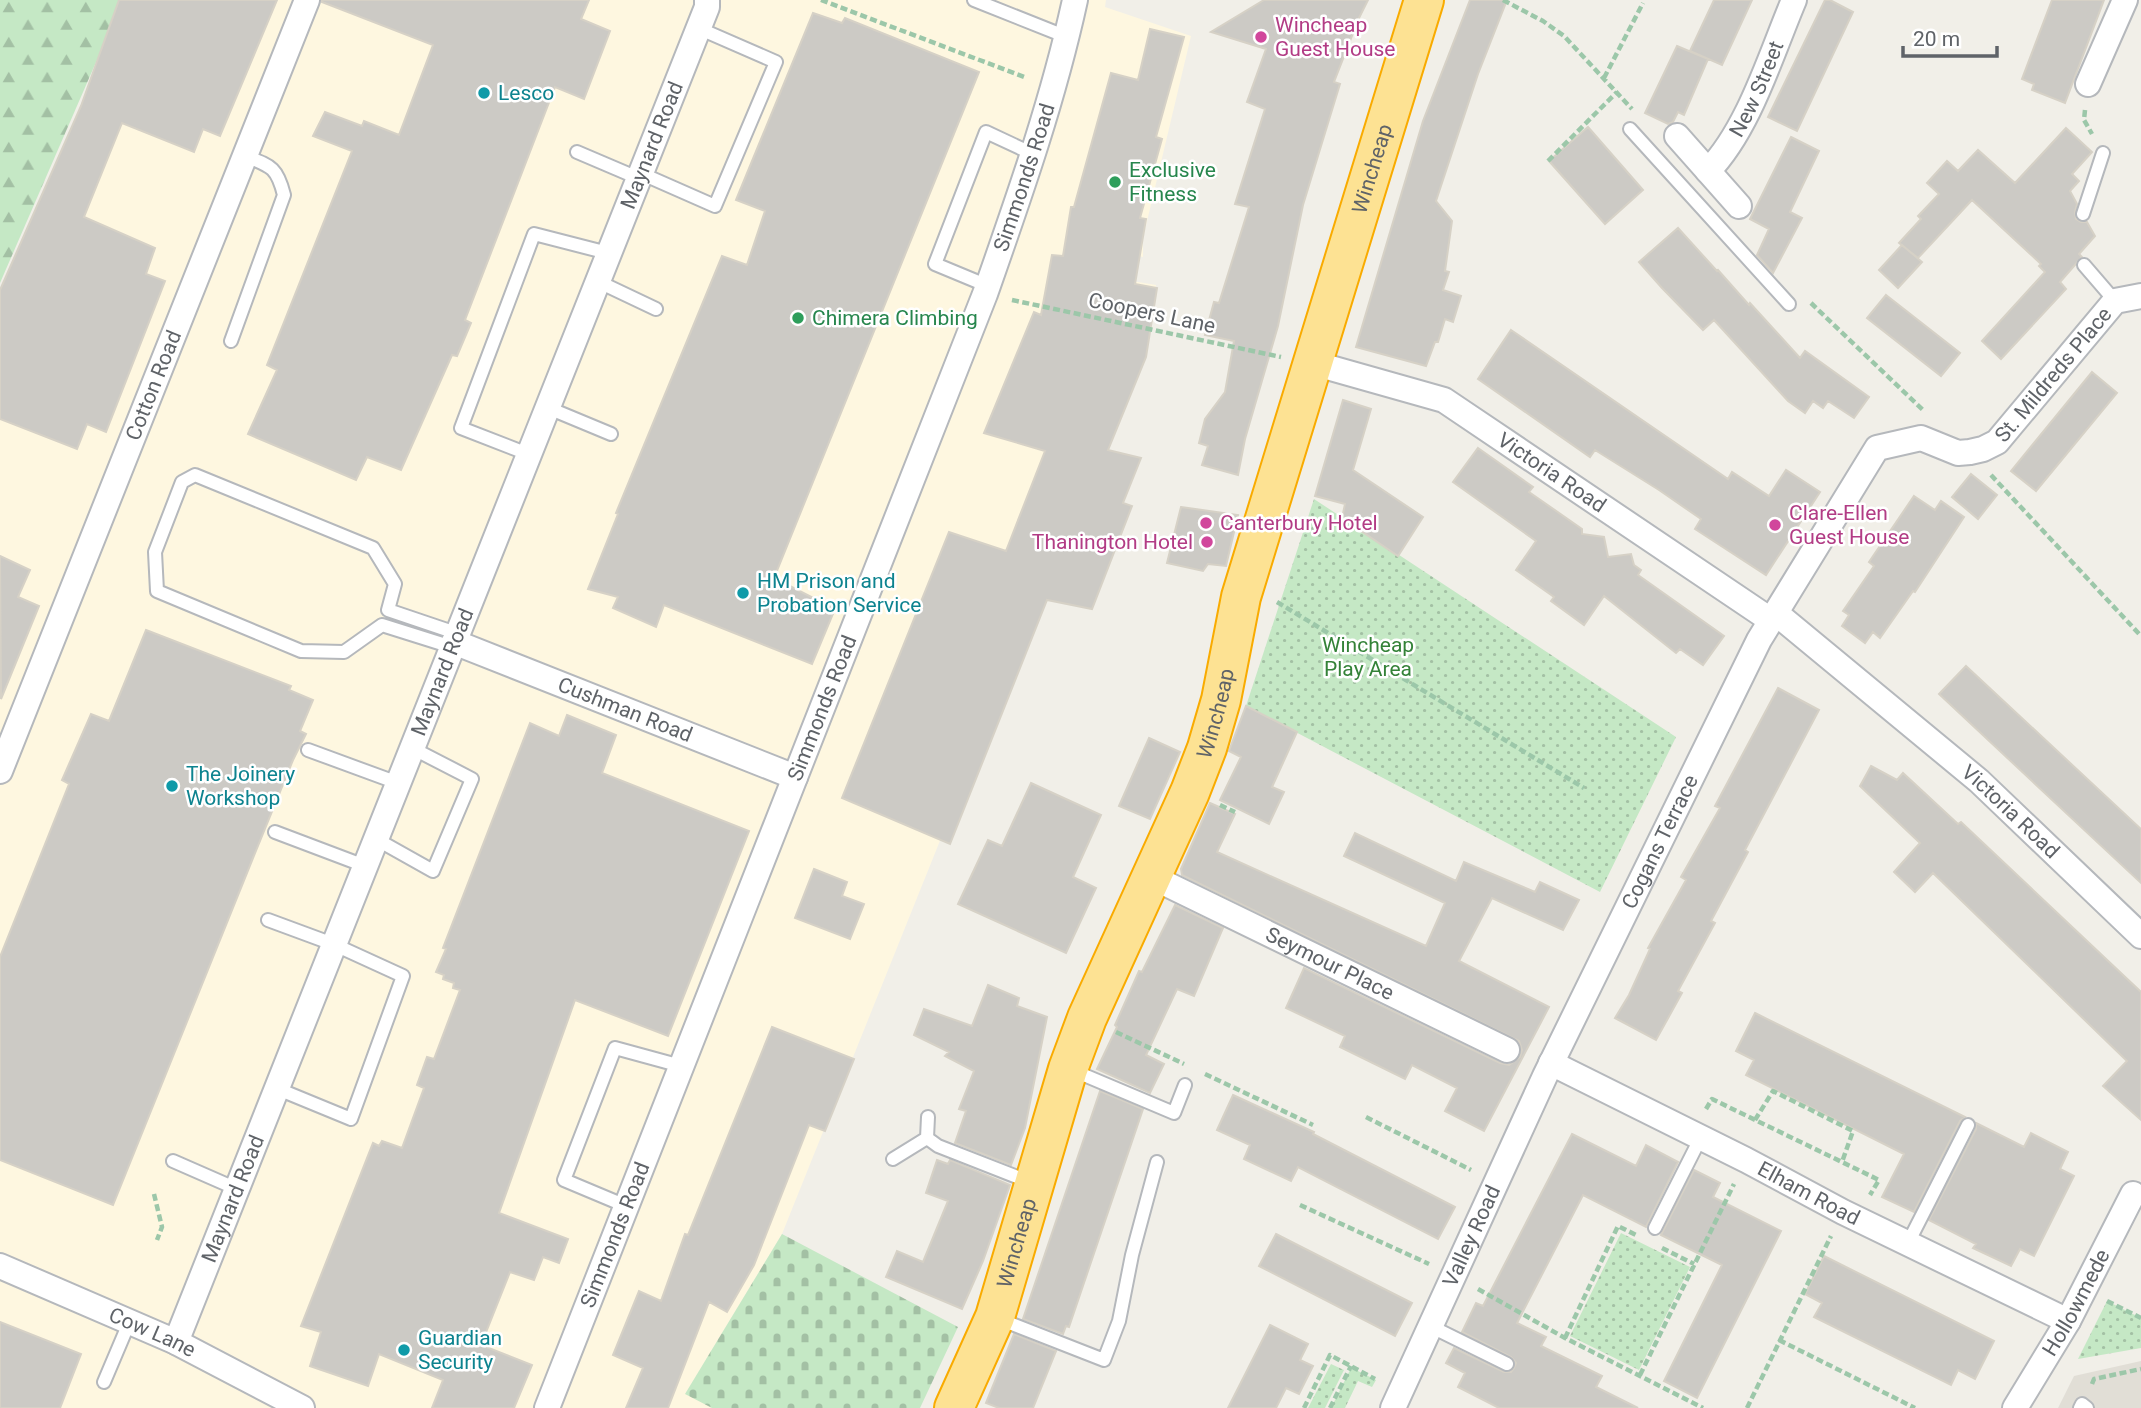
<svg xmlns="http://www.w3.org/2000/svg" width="2141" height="1408" viewBox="0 0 2141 1408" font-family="Roboto,sans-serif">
  <defs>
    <pattern id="green-dots" width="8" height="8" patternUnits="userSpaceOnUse" patternTransform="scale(1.75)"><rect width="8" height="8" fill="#c5e8c5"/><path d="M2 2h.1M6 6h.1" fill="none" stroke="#a3c0a4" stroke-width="1.8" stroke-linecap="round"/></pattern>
    <pattern id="forest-firs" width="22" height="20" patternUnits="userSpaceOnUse" patternTransform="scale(1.75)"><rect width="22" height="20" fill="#c5e8c5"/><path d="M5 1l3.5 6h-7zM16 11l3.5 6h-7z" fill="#a3c0a4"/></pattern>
    <pattern id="cemetery-stones" width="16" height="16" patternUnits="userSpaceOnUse" patternTransform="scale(1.75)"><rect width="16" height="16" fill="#c5e8c5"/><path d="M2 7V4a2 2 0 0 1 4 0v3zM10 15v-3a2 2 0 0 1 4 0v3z" fill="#a3c0a4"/></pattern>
  </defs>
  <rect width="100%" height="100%" fill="#f1efe8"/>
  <path fill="#fef7e0" d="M119,0H1106L1105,7L1191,36L1143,238V257L1118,252L1114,278L1156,285L1152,325L1111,415L782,1234L686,1393L712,1408H0V290L81,106Z"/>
  <path fill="#e1ded6" d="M2141,1361V1408H2058L2074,1376Z"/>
  <path fill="url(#green-dots)" d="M1314,499L1676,737L1600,892L1246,706Z
    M1621,1233L1690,1267L1639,1370L1570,1336Z
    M2107,1301L2141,1318V1348L2078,1359Z
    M1331,1364L1344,1370L1325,1408H1308Z
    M1354,1369L1376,1380L1372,1387L1358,1381L1345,1408H1331L1350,1370Z"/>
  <path fill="url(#forest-firs)" d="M0,0H119L100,53L0,283Z"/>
  <path fill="url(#cemetery-stones)" d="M782,1234L958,1327L920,1408H712L685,1394Z"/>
  <path fill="#cccac5" stroke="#d6d1c6" stroke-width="2" d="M119,0H277L220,136L203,129L194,152L122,123L84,217L155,248L146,274L165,281L106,432L87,424L77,449L0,419V290L81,106Z
    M322,0H589L581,19L610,31L584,99L555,87L465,320L471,323L457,356L452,355L401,470L367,457L356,480L248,434L277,370L267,365L352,151L313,136L325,112L362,126L364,121L399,135L433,45L322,2Z
    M1264,0H1368L1359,18L1334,82L1340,84L1303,205L1278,326L1245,439L1238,475L1202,465L1208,446L1199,443L1205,419L1225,392L1234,341L1205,335L1214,302L1219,303L1249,207L1235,204L1265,109L1247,102L1266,49L1211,32Z
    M1470,0H1507L1478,74L1436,201L1452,221L1445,271L1449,272L1443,290L1461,296L1453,322L1445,319L1438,342H1435L1426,366L1356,347L1423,121Z
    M1714,0H1752L1722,65L1690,51Z
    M1825,0H1830L1853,12L1797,131L1768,117Z
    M2052,0H2104L2065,103L2032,90L2034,84L2022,79Z
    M813,13L842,23L845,18L979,72L774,578L835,609L812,664L664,605L656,627L613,608L618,597L588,589L618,514L616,513L722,256L747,265L765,211L736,200Z
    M1150,29L1184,37L1156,137L1162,139L1140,218L1146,219L1135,284L1157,288L1146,357L1108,450L1141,458L1123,503L1132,506L1092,609L1047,600L950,844L842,798L949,532L1006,551L1045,451L984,433L1034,312L1041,315L1052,255L1063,256L1071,207H1074L1111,73L1138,80Z
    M1677,46L1708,59L1684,115L1678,112L1673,122L1668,124L1645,113Z
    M1588,127L1643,190L1605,224L1549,161Z
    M2066,128L2092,152L2072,174L2079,181L2070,191L2077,204L2075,212L2076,219L2081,222H2087L2095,236L2079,254L2082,257L2060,282L2066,289L2001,359L1982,341L2045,272L2039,266L2041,264L1972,200L1918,258L1899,243L1921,219L1918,216L1939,194L1927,183L1947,161L1958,171L1978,150L2015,183Z
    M1791,137L1819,151L1790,212L1802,218L1773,273L1757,255L1769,229L1750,219Z
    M1678,228L1717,271L1718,270L1749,305L1750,303L1800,358L1805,351L1869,397L1854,418L1828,401L1823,408L1813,401L1805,413L1788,401L1714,320L1703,330L1662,288L1639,262Z
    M1902,245L1922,262L1898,288L1879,270Z
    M1886,295L1960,353L1941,376L1867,318Z
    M1511,330L1728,479L1732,472L1769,496L1786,470L1820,492L1766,575L1695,529L1701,519L1659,490L1595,450L1590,457L1478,379Z
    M2092,372L2117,393L2036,491L2011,471Z
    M1343,400L1371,409L1353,470L1423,517L1398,556L1342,518L1345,504L1315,496Z
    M1478,448L1533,487L1529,492L1582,529V534L1604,537L1608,557L1631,554L1634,565L1641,570L1638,575L1724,636L1703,665L1680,649L1676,653L1604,596L1584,625L1551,601L1554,597L1516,570L1536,541L1453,482Z
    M1971,474L1997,495L1978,519L1952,497Z
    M1914,496L1935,510L1941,501L1964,517L1915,592L1913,591L1880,638L1873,632L1865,643L1842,626L1849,615L1843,611L1874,566L1869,562Z
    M1181,507L1238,515L1226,566L1208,564L1203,571L1167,563Z
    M0,556L30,570L18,597L39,606L1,699Z
    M146,630L291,686L289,690L313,700L300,731L306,734L293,760L253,858L113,1205L0,1160V957L69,784L62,780L91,714L109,721Z
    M1966,666L2141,829V883L1939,694Z
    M1778,688L1819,710L1745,850L1748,852L1711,921L1715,923L1678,991L1682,993L1656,1040L1615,1018L1629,995L1650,949L1648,948L1686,880L1681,877L1720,808L1715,806Z
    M1246,706L1297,732L1272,787L1284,792L1269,824L1220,800L1241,757L1229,751Z
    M567,715L616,735L602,773L749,831L668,1036L575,1000L499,1213L568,1239L559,1263L543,1257L534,1280L510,1272L481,1345L532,1365L514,1408H432L443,1380L379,1354L368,1386L310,1366L321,1332L301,1326L373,1143L379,1146L382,1141L402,1148L424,1088L417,1085L427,1057L434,1059L460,990L453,988L454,983L443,979L444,975L436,972L446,949L443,948L530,723L559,736Z
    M1149,738L1180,752L1150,819L1119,806Z
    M1871,766L1897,780L1903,773L1958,824L1961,822L2141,992V1120L2103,1086L2127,1061L1933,873L1915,892L1894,872L1920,843L1860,786Z
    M1031,783L1101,815L1073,877L1096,888L1066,953L958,904L988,840L1002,846Z
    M1210,803L1235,814L1217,852L1426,946L1445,903L1344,856L1355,833L1456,881L1464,862L1535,892L1540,882L1579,900L1563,930L1492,898L1459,961L1549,1007L1484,1131L1445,1111L1457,1088L1412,1065L1405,1079L1340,1047L1345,1036L1286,1008L1304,968L1500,1063L1509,1065L1520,1057L1522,1050L1519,1041L1182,875L1181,869Z
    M814,869L847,882L842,896L864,904L850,939L795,918Z
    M1175,905L1223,928L1194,996L1177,989L1146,1055L1164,1064L1150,1093L1097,1069L1117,1027L1115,1025L1139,971L1142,972Z
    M988,985L1019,998L1017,1006L1047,1017L1025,1128L1011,1165L955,1143L966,1111L959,1109L974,1071L945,1056L949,1052L914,1035L924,1009L972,1026Z
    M1755,1013L1965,1117L1960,1121L1914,1212L1882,1197L1904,1154L1746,1075L1754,1060L1736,1051Z
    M772,1027L854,1059L825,1131L809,1125L754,1265L727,1312L709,1302L668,1408H626L643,1368L613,1355L639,1291L661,1301L685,1234L688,1235Z
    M1100,1091L1143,1109L1069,1327L1066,1326L1063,1334L1023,1319Z
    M1233,1095L1314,1132L1313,1134L1455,1207L1438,1239L1298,1167L1291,1181L1244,1159L1250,1145L1217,1130Z
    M1976,1123L2024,1147L2031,1133L2068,1152L2060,1169L2074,1176L2034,1256L2020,1249L2011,1266L1973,1248L1976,1244L1929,1220L1976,1129Z
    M1572,1134L1636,1166L1646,1145L1678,1162L1646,1227L1583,1195L1517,1323L1546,1337L1541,1346L1602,1376L1596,1387L1638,1408H1499L1458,1387L1465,1373L1446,1363L1454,1348L1504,1372H1511L1514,1368L1516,1363L1511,1357L1462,1332L1476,1303L1483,1306Z
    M937,1160L948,1164L950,1160L1010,1185L983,1261L962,1309L886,1277L897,1251L923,1262L948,1201L926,1193Z
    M1694,1170L1720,1183L1713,1197L1781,1231L1697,1398L1664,1381L1722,1265L1661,1235Z
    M1276,1234L1412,1303L1395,1336L1259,1266Z
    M1824,1256L1994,1341L1975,1379L1958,1370L1951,1385L1814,1317L1822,1303L1805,1294Z
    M0,1322L81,1354L60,1408H0Z
    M1270,1325L1308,1344L1300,1360L1313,1366L1299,1394L1286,1388L1276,1408H1228Z
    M1014,1334L1056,1351L1033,1408H999L986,1403Z"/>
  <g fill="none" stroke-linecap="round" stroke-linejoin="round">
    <defs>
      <path id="lane" d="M974,0L1067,37
        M1630,129L1789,304
        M577,152L638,178
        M640,173L715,206L776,62L698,28
        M2083,214L2103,153
        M2084,265L2115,301
        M597,281L656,309
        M988,286L935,264L986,132L1033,154
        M231,341L284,195C277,167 271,166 245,156
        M546,407L611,434
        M528,454L461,428L534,234L608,253
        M452,647L382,625L344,652L301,651L157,591L155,552L182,482L195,475L373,548L395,584L388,610L456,633
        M308,750L398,783
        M275,832L365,866
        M376,839L433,871L472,779L412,748
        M268,920L333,944L403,976L351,1119L278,1089
        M1072,1070L1174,1113L1185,1085
        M928,1117L927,1138L938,1146L1030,1182
        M893,1159L927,1138
        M173,1161L237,1189
        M626,1206L564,1180L615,1048L681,1066
        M1655,1228L1700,1139
        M1908,1243L1968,1125
        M999,1319L1104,1360L1119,1321L1132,1255L1157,1162
        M1432,1327L1507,1364
        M104,1382L129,1323
        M2080,1408L2082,1404L2087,1408"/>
      <g id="street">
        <path d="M2088,84L2125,0"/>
        <path d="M1677,136L1739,206"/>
        <path id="s1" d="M1708,171C1749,129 1771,54 1794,0"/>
        <path id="s2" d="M1313,363L1444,400L1772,621"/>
        <path id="s3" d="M1777,614L1979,781L2141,936"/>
        <path id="s4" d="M454,642L795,777"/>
        <path id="s5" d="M0,771L307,0"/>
        <path id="s6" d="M1150,876L1507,1050"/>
        <path id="s7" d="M1551,1063L1746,1160L1843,1212L2068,1321"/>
        <path id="s8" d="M0,1266L176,1342L302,1408"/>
        <path id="s9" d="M176,1342L707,7V0"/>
        <path id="s10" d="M547,1408L985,294C1019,197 1053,101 1075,0"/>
        <path id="s11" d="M1393,1408L1545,1076L1759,640L1877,448L1921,438L1958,453L1970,452L1983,449L1997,442L2115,301L2141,296"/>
        <path id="s12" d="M2015,1408L2068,1321L2133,1194"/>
      </g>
      <g id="highway">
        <path id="s13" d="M954,1408L995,1317L1068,1069L1087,1018L1190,792L1207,748L1221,700L1241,597L1424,0"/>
      </g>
    </defs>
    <use href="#lane" stroke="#b5b8bc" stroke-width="16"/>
    <use href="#street" stroke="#b5b8bc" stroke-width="28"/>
    <use href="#highway" stroke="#f9ab00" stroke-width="42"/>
    <path stroke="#9cc7a9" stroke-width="4.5" stroke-dasharray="7 3.5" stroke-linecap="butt" d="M821,0L1027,78
      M1503,0L1543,21L1564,36L1632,109
      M1604,78L1643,3
      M2085,110L2084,120L2092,134
      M1548,161L1617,92
      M1012,300L1281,357
      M1811,303L1924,411
      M1991,475L2141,636
      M1277,602L1584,788
      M1220,805L1235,812
      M1116,1032L1184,1064
      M1205,1074L1313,1125
      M1706,1109L1712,1099L1879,1180L1870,1195
      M1366,1117L1471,1170
      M1755,1120L1773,1091L1853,1131L1842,1162
      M154,1194L162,1227L157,1240
      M1300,1205L1429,1264
      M1662,1248L1694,1264
      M1478,1289L1565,1338L1703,1408
      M2107,1301L2141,1318
      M1565,1338L1618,1226L1636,1235
      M1779,1340L1915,1408
      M1640,1375L1734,1184
      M2092,1384L2094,1379L2141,1369
      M1304,1408L1330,1355L1375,1379
      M1330,1408L1351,1366
      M1747,1408L1831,1236"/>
    <use href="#lane" stroke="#fff" stroke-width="12"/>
    <use href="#street" stroke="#fff" stroke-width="24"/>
    <use href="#highway" stroke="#fde293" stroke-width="38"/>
  </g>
  <g fill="#d1479c" stroke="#fff" stroke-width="2.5">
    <circle cx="1261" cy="37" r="7"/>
    <circle cx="1206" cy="523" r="7"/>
    <circle cx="1775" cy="525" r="7"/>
    <circle cx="1207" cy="542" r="7"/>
  </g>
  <g fill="#0f9aa8" stroke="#fff" stroke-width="2.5">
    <circle cx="484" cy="93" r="7"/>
    <circle cx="743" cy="593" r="7"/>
    <circle cx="172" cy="786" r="7"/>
    <circle cx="404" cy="1350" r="7"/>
  </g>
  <g fill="#2e9e5b" stroke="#fff" stroke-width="2.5">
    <circle cx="1115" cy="182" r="7"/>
    <circle cx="798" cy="318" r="7"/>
  </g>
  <g text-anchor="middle" stroke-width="5" stroke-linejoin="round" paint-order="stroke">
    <g font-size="21" fill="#b23c85" stroke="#fff" text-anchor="start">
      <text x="1275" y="32">Wincheap<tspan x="1275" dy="24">Guest House</tspan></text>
      <text x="1789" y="520">Clare-Ellen<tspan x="1789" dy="24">Guest House</tspan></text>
      <text x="1220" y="530">Canterbury Hotel</text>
      <text x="1193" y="549" text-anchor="end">Thanington Hotel</text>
    </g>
    <g font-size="21" fill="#5f6368" stroke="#fff">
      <text dy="7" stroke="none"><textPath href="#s1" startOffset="96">New Street</textPath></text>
      <text dy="7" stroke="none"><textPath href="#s9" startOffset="1288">Maynard Road</textPath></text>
      <text dy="7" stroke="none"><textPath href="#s13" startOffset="1311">Wincheap</textPath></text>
      <text dy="7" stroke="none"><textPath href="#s10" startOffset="1320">Simmonds Road</textPath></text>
      <text transform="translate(1152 313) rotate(12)" y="7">Coopers Lane</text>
      <text dy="7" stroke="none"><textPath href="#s11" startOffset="1290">St. Mildreds Place</textPath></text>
      <text dy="7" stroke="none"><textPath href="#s5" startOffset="415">Cotton Road</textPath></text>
      <text dy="7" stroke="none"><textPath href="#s2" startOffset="266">Victoria Road</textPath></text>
      <text dy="7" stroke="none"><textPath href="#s9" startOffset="721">Maynard Road</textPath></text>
      <text dy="7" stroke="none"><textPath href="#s10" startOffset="752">Simmonds Road</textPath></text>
      <text dy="7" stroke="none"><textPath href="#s4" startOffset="184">Cushman Road</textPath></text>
      <text dy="7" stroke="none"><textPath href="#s13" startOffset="744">Wincheap</textPath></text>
      <text dy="7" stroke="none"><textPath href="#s3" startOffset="306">Victoria Road</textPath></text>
      <text dy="7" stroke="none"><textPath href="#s11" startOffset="626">Cogans Terrace</textPath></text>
      <text dy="7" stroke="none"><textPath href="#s6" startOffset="200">Seymour Place</textPath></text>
      <text dy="7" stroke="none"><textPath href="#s7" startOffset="289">Elham Road</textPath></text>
      <text dy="7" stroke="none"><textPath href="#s9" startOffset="154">Maynard Road</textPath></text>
      <text dy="7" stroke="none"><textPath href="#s10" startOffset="186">Simmonds Road</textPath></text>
      <text dy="7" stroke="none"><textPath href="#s11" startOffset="189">Valley Road</textPath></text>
      <text dy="7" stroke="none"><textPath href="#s13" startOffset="177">Wincheap</textPath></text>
      <text dy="7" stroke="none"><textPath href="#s12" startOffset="122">Hollowmede</textPath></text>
      <text dy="7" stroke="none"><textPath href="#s8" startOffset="166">Cow Lane</textPath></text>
    </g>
    <g font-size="21" fill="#0d838f" stroke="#fff" text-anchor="start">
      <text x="498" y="100">Lesco</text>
      <text x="757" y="588">HM Prison and<tspan x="757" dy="24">Probation Service</tspan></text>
      <text x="186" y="781">The Joinery<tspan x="186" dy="24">Workshop</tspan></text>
      <text x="418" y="1345">Guardian<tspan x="418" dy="24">Security</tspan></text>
    </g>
    <g font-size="21" fill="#27864d" stroke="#fff" text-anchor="start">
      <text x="1129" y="177">Exclusive<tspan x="1129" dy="24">Fitness</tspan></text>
      <text x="812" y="325">Chimera Climbing</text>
    </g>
    <g font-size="21" fill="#348238" stroke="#fff">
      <text x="1368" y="652">Wincheap<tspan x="1368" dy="24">Play Area</tspan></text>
    </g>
  </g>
  <path d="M1903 46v10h94v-10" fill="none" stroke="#5f6368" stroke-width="3.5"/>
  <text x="1913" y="46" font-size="21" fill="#5f6368" stroke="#ffffff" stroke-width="5" paint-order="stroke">20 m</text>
</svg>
